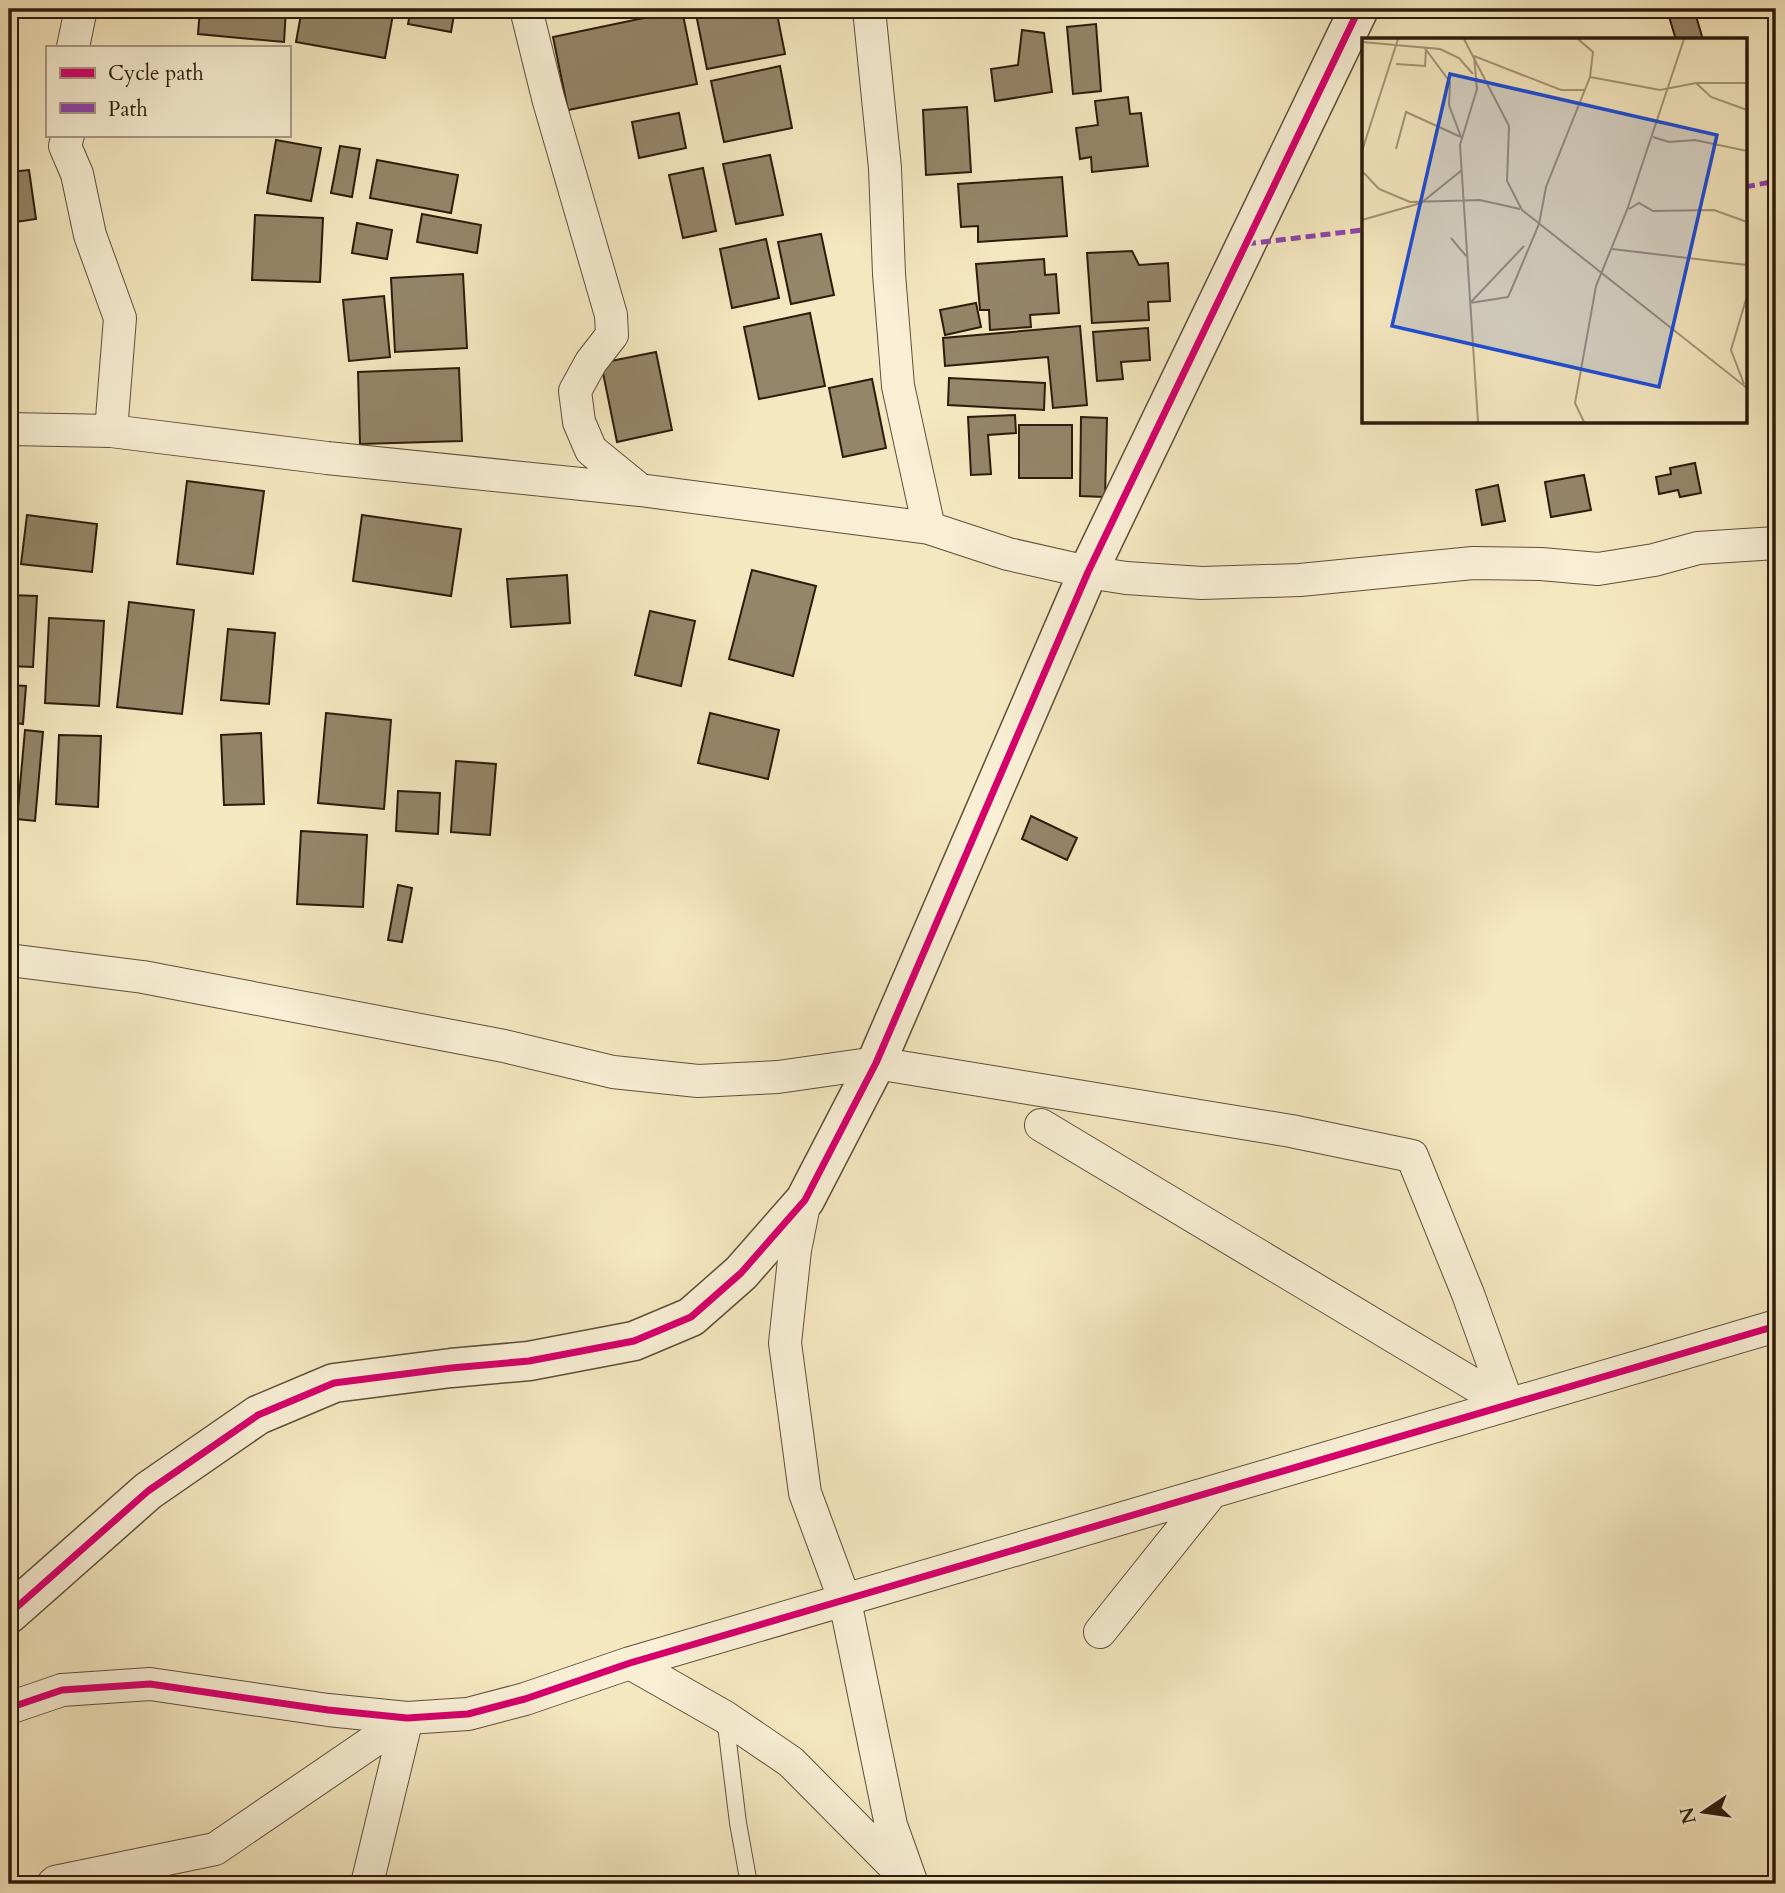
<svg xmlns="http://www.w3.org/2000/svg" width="1785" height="1893" viewBox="0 0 1785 1893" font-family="Cardo,serif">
  <rect width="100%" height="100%" fill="#f5e7bf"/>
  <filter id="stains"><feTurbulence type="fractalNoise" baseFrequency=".00286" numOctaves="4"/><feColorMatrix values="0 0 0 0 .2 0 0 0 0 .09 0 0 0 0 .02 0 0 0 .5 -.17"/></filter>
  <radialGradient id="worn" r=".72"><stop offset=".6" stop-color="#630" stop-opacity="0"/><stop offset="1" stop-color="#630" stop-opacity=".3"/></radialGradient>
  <path fill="#958569" stroke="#2d1b0c" stroke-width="2" d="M200,9H286L284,42L198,34Z
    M302,9H394L385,58L296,42Z
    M411,9H455L451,32L408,24Z
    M695,9H776L785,54L707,69Z
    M1652,9H1694L1703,40H1676L1668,13H1653Z
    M682,10L697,84L568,110L553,37Z
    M1096,24L1101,91L1073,94L1067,27Z
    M1022,30L1044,33L1052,92L995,101L991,69L1018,65Z
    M780,66L792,128L724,142L711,81Z
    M1128,97L1130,114L1141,113L1148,166L1092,172L1091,157L1080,159L1076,128L1098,125L1095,101Z
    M967,107L971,172L926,175L923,110Z
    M679,113L686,148L639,158L632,122Z
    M276,140L321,148L311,201L267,193Z
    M340,146L360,149L352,197L331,193Z
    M770,155L783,215L736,224L723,164Z
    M377,160L458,175L451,213L370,198Z
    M703,168L716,231L683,238L669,175Z
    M29,170L36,219L9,223V172Z
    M1062,177L1067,236L978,242V226L961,227L958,184Z
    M422,214L481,225L477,253L417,242Z
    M255,215L323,218L320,282L252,280Z
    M357,223L392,230L387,259L352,253Z
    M821,234L834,295L791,304L778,242Z
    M766,239L779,298L732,308L720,249Z
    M1132,251L1139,265L1168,263L1170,301L1148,302L1149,320L1092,323L1087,253Z
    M1044,259L1045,275L1056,274L1059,313L1030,315L1031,327L990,330L989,310H980L976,264Z
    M463,274L467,348L395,352L391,278Z
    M384,296L390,357L349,361L343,300Z
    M976,303L981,327L945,335L940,310Z
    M810,313L825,386L759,399L744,327Z
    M1080,326L1087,405L1053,408L1048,357L945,366L943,338Z
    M1148,328L1150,360L1121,362L1123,379L1097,381L1093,332Z
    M656,352L672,430L617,442L601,363Z
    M459,368L462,441L360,444L358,372Z
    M949,378L1045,383L1044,410L948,405Z
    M872,379L886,448L843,457L829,388Z
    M1015,415L1016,433L988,435L991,474L971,475L968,417Z
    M1081,417L1107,418L1105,497L1080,496Z
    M1019,425H1072V478H1019Z
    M1695,463L1701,493L1680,497L1678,490L1659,494L1656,477L1671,474L1670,468Z
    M1584,475L1591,510L1551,517L1545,482Z
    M187,481L264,491L253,574L177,564Z
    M1498,485L1505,521L1482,525L1476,490Z
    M27,515L97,524L92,572L21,564Z
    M362,515L461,529L451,596L353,581Z
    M752,570L816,586L793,676L729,659Z
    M567,575L570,623L511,627L507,579Z
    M9,595L37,596L33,667L9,666Z
    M129,602L194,610L182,714L117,707Z
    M650,611L695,621L681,686L635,675Z
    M49,618L104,621L99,706L45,703Z
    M228,629L275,633L269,704L221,700Z
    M9,685L26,686L23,724L9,722Z
    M326,713L391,720L384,809L318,803Z
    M710,713L779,730L768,779L698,763Z
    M25,730L43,732L35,821L17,819Z
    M261,733L264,804L224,805L221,735Z
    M59,735L101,736L98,807L56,804Z
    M456,761L496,764L490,835L451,832Z
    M398,791L440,793L438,834L396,831Z
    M1031,816L1077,838L1067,860L1022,839Z
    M301,831L367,835L363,907L297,904Z
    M398,885L412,888L402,942L388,940Z"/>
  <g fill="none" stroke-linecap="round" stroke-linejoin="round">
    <defs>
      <path id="service" d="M725,1717L738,1823L749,1884"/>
      <path id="minor" d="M526,9L548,98L611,315L612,335L591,362L575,391L579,422L591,450L640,490
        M869,9L885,168L889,274L898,386L929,528
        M73,47L81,9
        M68,135L65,146L77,174L90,235L120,318L111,431
        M9,429L111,431L327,458L640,490L929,528L1008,554L1088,572L1126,578L1202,583L1300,580L1473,563L1541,564L1598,569L1654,560L1698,548L1776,543
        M9,960L143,977L504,1046L613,1072L698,1081L778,1077L876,1063L1291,1131L1412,1156L1468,1294L1508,1405
        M1041,1125L1508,1405
        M805,1200L795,1250L785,1343L805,1493L845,1601L891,1825L912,1884
        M1100,1632L1212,1492
        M630,1663L725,1717L791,1762L903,1875
        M9,1708L62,1690L150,1684L328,1710L407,1718L468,1714L525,1699L630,1663L1776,1326
        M53,1884L55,1882L215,1849L407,1718L367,1884"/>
      <path id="tertiary" d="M9,1614L148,1491L258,1415L334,1383L451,1368L529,1361L634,1341L691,1317L741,1273L805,1200L876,1063L1088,572L1359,9"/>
    </defs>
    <use href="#service" stroke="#5f4e39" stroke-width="18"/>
    <use href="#minor" stroke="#5f4e39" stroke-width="34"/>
    <use href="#tertiary" stroke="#5f4e39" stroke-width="41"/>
    <use href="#service" stroke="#f8efd5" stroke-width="16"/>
    <use href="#minor" stroke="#f8efd5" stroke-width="32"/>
    <use href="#tertiary" stroke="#f8efd5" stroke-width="38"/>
    <path stroke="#8e44ad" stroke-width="5" stroke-dasharray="10 5" stroke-linecap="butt" d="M1745,187L1776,181
      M1246,244L1363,230"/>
    <defs>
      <path id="cycleway" d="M9,1614L148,1491L258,1415L334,1383L451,1368L529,1361L634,1341L691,1317L741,1273L805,1200L876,1063L1088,572L1359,9
        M9,1708L62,1690L150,1684L328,1710L407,1718L468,1714L525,1699L630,1663L1776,1326"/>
    </defs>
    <use href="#cycleway" stroke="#f8efd5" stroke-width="11"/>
    <use href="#cycleway" stroke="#d6006c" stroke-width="7"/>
  </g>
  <g transform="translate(1362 38)">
    <rect width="385" height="385" fill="#f5e7bf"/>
    <path fill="none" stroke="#a59577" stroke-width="2" d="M102,1L147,88L145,143L160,172L385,350M0,4L78,11L97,20L111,36M34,26L63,28L64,11M228,39L298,52L334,45H385M334,45L349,59L385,72M291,99L307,104L333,102L385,113M34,111L44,74L99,99L87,67L88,44L62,9M0,113L36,1M0,133L17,151L48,164L118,162L158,171M267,171L277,165L291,173L352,172L385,184M0,182L59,165L100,132M89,200L104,218M250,211L385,227M108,265L146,259L153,243L177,186L184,149L228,39L231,14L216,1M108,265L162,208M382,346L369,312L385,258M116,384L98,107L115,51L112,18L199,52H223M222,384L213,365L234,248L265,172L322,1"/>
    <path fill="#1d4ed8" fill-opacity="0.15" stroke="#1d4ed8" stroke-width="3.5" d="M88,36L355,97L297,349L30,288Z"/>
    <rect width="385" height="385" fill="none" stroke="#2d1b0c" stroke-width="3.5"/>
  </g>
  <rect width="1785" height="1893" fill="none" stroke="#f5e7bf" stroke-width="35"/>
  <rect x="10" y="10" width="1764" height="1872" fill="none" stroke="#2d1b0c" stroke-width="3.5"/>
  <rect x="18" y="18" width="1750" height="1858" fill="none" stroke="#2d1b0c" stroke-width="2"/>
  <rect x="46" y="46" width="245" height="91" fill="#f8efd5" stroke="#a79a85" stroke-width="2"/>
  <rect x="60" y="68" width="35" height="10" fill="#d6006c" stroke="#a79a85" stroke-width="2"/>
  <text x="108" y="80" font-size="21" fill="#2d1b0c">Cycle path</text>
  <rect x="60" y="103" width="35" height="10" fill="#8e44ad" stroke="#a79a85" stroke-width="2"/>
  <text x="108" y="116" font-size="21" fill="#2d1b0c">Path</text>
  <g transform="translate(1704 1812) rotate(257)" stroke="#f8efd5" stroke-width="5" paint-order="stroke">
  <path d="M0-5L12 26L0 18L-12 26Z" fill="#2d1b0c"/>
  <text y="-10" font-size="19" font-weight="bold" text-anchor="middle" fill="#2d1b0c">N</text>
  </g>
  <rect width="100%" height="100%" filter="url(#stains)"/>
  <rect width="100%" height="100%" fill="url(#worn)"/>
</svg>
